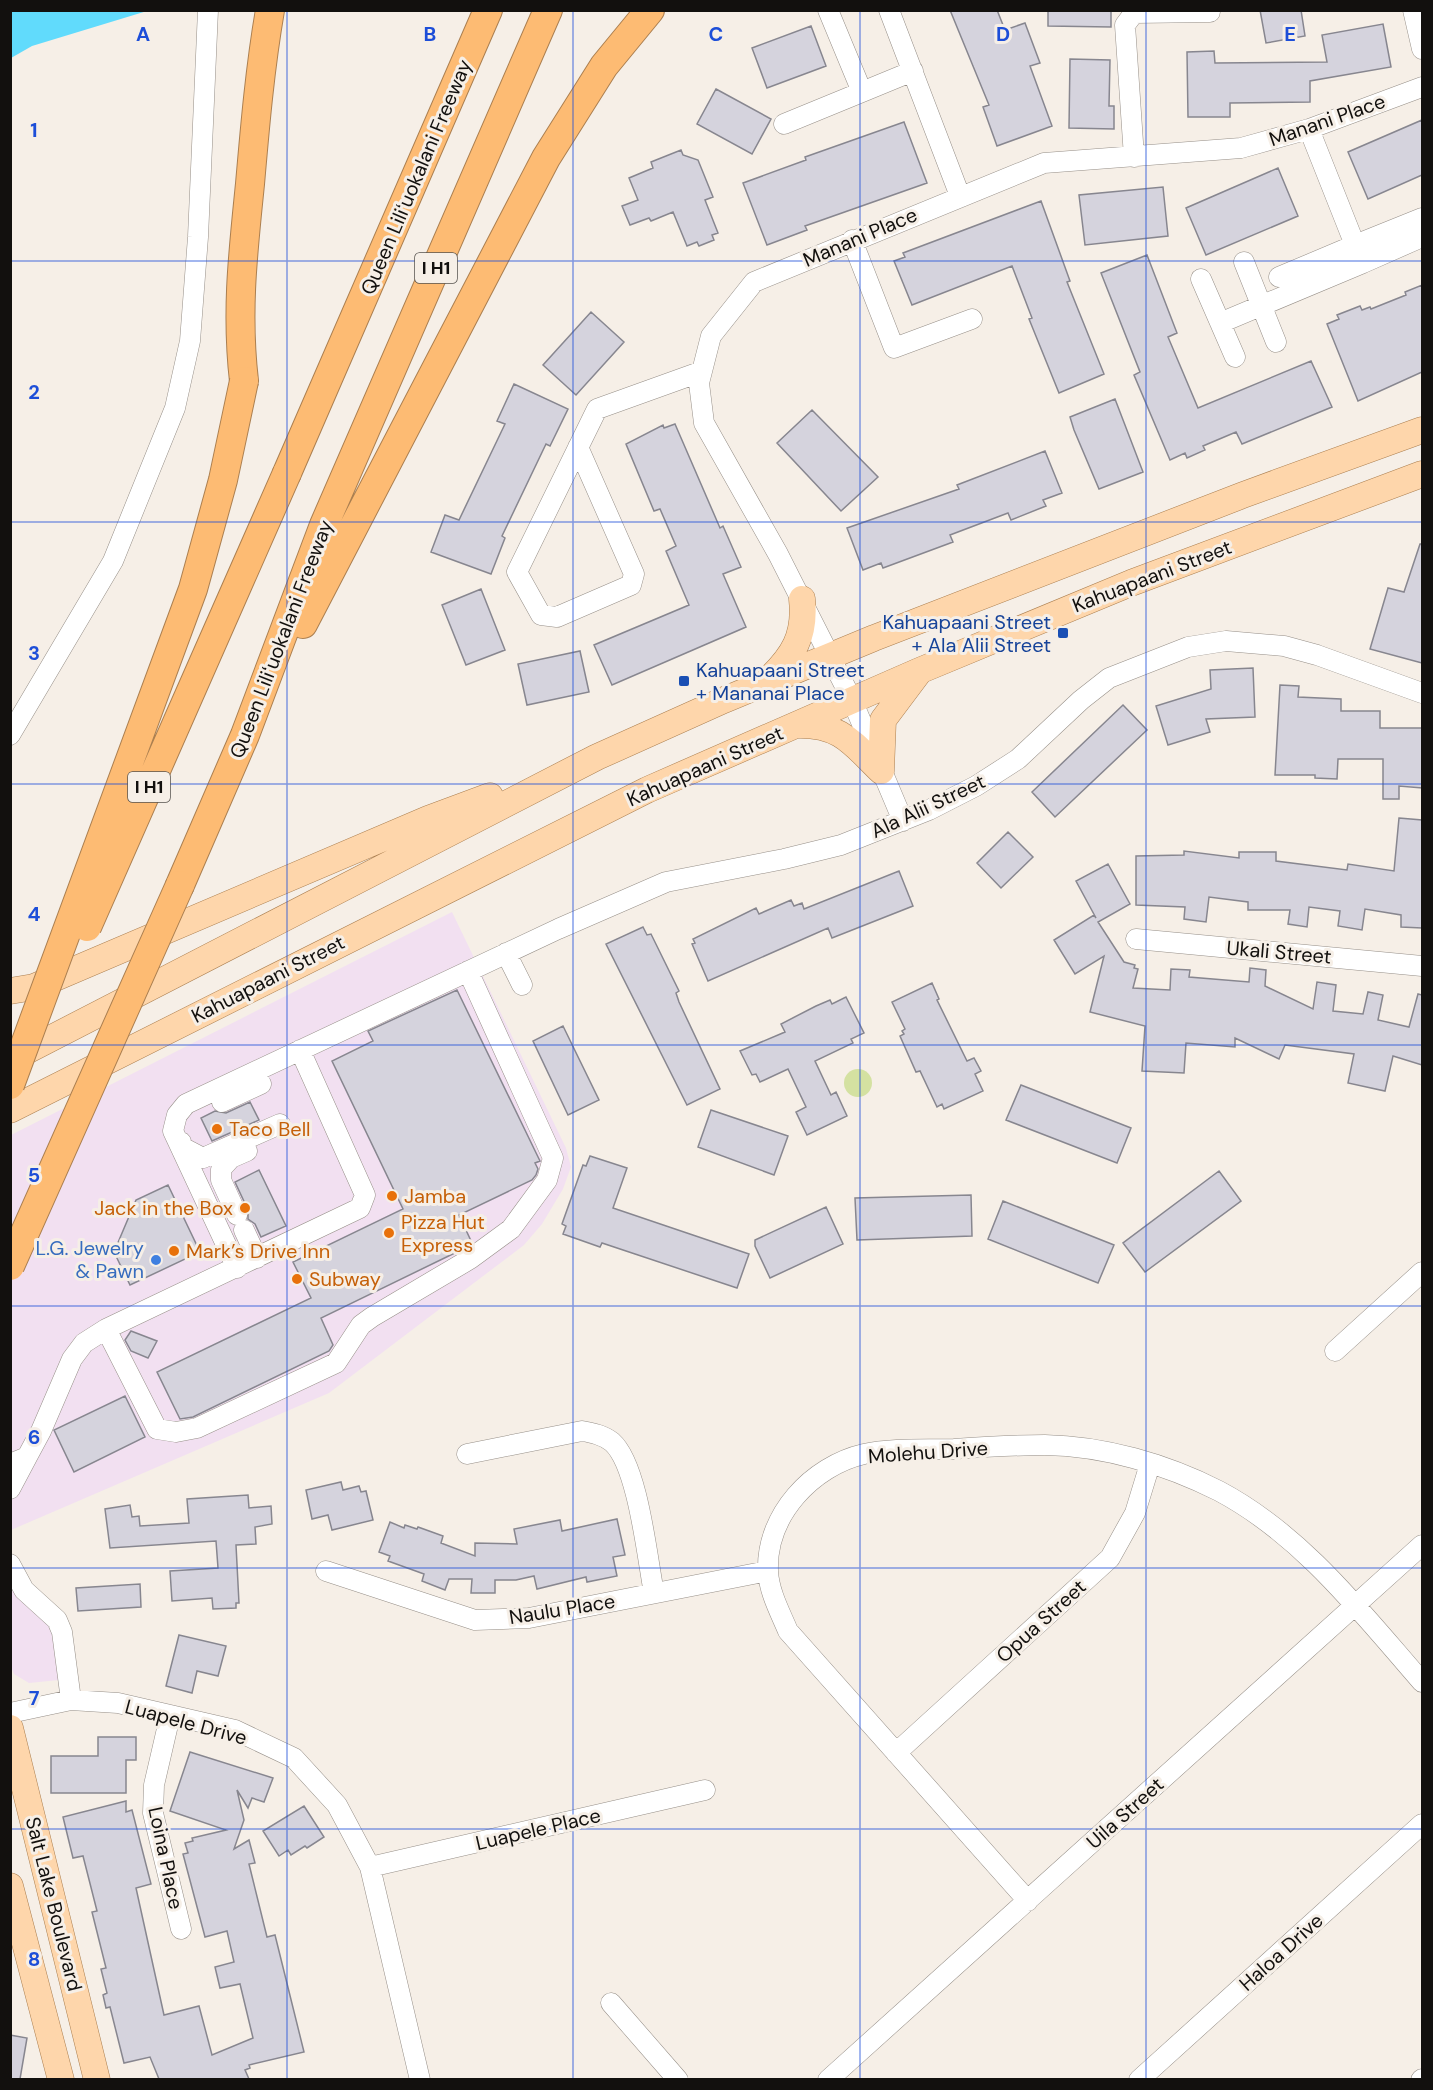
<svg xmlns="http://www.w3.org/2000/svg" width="1433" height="2090" viewBox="0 0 1433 2090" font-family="'DM Sans',sans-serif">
  <rect width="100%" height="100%" fill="#f6efe7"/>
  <path fill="#f2e0f1" d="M452,912L566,1148L571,1167L563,1189L542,1224L524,1245L329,1393L11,1530V1135Z
    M10,1564L57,1620L69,1679L29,1683L14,1674L10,1664Z"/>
  <path fill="#d4e1a1" d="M844 1083a14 14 0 1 1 28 0a14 14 0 1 1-28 0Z"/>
  <path fill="#61dbfc" d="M11,10H147V11L32,46L11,58Z"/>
  <path fill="#d5d3dd" stroke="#87868f" stroke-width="1.5" d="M950,10H997L1005,30L1025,23L1040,63L1030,66L1052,126L997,146L983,107L989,105Z
    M1048,10H1111V27L1048,26Z
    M1260,10H1301L1305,36L1266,43Z
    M1383,24L1391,67L1310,81V102L1230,103V117H1188L1187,52L1214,51L1215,63L1327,62L1322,35Z
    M811,26L826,66L767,88L752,48Z
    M1070,59L1110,60L1109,106H1114V129L1069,128Z
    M716,89L771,119L752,154L697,124Z
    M1422,120V175L1368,199L1348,152Z
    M904,122L927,183L805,226L807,230L767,245L743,183L806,160L805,157Z
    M681,150L683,155L698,160L713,197L705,200L718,233L712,235L714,240L699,246L697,242L687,246L673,212L651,221L649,218L630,225L622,206L638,200L629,178L653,168L651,162Z
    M1278,168L1298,216L1206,255L1186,208Z
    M1163,187L1168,236L1085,245L1079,195Z
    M1041,201L1070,281L1067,282L1104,374L1059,393L1029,319L1032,318L1012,266L912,305L894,261L905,257L903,253Z
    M1147,255L1177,333L1168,337L1198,408L1311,361L1332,407L1242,444L1236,432L1203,446L1205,450L1187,458L1185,453L1170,460L1134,375L1140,372L1101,273Z
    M1422,285V372L1358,401L1327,324L1339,319L1337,315L1360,306L1362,310L1370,307L1371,309L1406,295L1405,292Z
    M591,312L624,342L576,395L543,365Z
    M514,384L568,409L550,446L546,444L502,536L505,538L491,574L431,552L445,515L459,520L505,424L497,421Z
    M1115,399L1143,472L1099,489L1074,430L1070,417Z
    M812,410L878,477L841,511L777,443Z
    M675,424L720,528L723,526L741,567L723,574L746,627L612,685L594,645L689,605L666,551L676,546L660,509L654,511L626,444L663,425L664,428Z
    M1045,451L1062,493L1043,500L1046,506L1011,520L1008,513L950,535L953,542L883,568L881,563L863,570L847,528L959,489L957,485Z
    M1420,544H1422V663L1370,649L1388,588L1404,592Z
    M481,589L505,650L466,665L442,605Z
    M580,651L589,692L527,705L518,664Z
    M1253,668L1255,717L1206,719L1210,732L1168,745L1156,706L1211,689L1210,670Z
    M1280,685L1299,686L1298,697L1341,699V711H1380V728H1422V788L1399,786V799H1383V759H1338L1337,779L1315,778V775H1275Z
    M1123,705L1147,730L1055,817L1032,792Z
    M1399,818L1422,820V928L1401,927V915L1365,909L1362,930L1338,926L1340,911L1309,907L1307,927L1288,924L1290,910H1248V902L1209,897L1206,922L1184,919L1185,907L1136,905V856L1184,855V851L1239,858V852H1276V861L1347,870L1348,864L1394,871Z
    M1008,832L1033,857L1001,888L977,863Z
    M1108,864L1130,904L1098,922L1124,962L1135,965L1134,968L1138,969L1133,988L1170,990L1171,969L1190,970L1189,977L1249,982L1250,968L1266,970L1265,986L1313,1009L1317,982L1336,985L1333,1011L1363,1014L1368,992L1383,995L1378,1020L1409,1027L1418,994L1422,995V1065L1393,1056L1385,1091L1348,1083L1354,1054L1285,1045L1279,1059L1235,1038V1047L1186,1043L1184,1073L1142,1071L1145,1026L1090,1012L1104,956L1075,974L1054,940L1094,915L1096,918L1076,881Z
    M899,871L913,906L832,938L828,928L708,981L692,944L695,943L693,939L756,908L759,914L791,900L794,906L802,903L804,909Z
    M643,927L647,935L651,934L679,991L676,993L679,1002L720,1089L687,1105L606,944Z
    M932,983L939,999L937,1000L967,1061L974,1058L981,1071L975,1074L983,1091L944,1109L942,1104L937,1107L920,1071L916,1072L900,1036L904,1034L902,1031L905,1029L892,1002Z
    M457,990L540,1161L535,1163L538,1169L536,1175L532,1180L459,1215L472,1243L463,1249L321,1318L333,1345L329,1351L193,1417L180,1419L157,1372L311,1298L293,1262L403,1209L332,1061L373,1041L368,1031Z
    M846,997L864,1033L851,1039L853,1043L815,1061L831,1095L836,1092L847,1116L807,1135L796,1112L806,1107L788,1069L760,1082L756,1074L752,1075L740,1051L785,1032L781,1024L816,1006L830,1000L832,1004Z
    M563,1026L599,1100L568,1115L533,1041Z
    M1021,1085L1131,1128L1117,1163L1006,1120Z
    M250,1102L259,1120L212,1141L201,1118L215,1111L226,1113Z
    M711,1110L788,1136L774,1175L698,1147Z
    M590,1156L627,1168L613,1208L749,1254L737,1288L602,1243L600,1247L563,1234L566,1226L562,1224L583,1165L586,1166Z
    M259,1170L286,1226L261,1237L255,1224L248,1219V1210L235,1182Z
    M1219,1171L1241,1201L1145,1272L1123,1243Z
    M168,1185L200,1252L130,1285L114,1252L136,1200Z
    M971,1195L972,1236L857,1240L855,1198Z
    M1003,1201L1114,1245L1098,1283L988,1239Z
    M826,1207L843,1244L770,1278L755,1246V1240Z
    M131,1331L157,1341L148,1358L131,1351L125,1340Z
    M125,1396L145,1437L74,1472L54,1430Z
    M341,1482L343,1490L359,1486L361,1492L366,1491L373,1520L332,1530L328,1515L312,1519L306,1490Z
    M248,1495L249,1508L271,1506L272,1524L255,1527L256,1544L236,1545L239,1603H236V1608L213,1609L212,1598L172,1601L170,1571L218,1568L216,1541L110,1548L105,1509L130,1505L132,1517L139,1516L140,1526L189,1523L187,1499Z
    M617,1519L625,1555L613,1557L617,1576L587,1582L586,1577L537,1589L534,1576L516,1580H495V1593H471L472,1579H449L445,1590L422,1581L424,1574L388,1561L390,1556L379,1552L390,1522L404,1528L405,1525L417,1529L418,1527L443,1536L441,1543L475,1556V1543L517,1544L514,1529L560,1520L562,1531Z
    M140,1584L141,1607L78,1611L76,1588Z
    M179,1635L226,1646L218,1676L197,1671L192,1693L166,1686Z
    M98,1737H136V1760H126V1793H51V1756H98Z
    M190,1752L273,1778L264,1802L252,1798L248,1808L237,1790L244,1820L234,1849L249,1840L255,1863L249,1864L267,1937L275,1935L304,2052L249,2065L250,2068L245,2070L249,2079H159L150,2057L124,2063L110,2007L106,2008L103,1995L107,1993L101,1969L106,1968L92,1912L97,1911L83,1856L73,1858L63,1817L126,1801V1812L132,1810L151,1884L136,1888L164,2015L199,2006L212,2055L253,2038L240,1984L220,1988L215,1967L234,1962L227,1931L205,1937L183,1854L188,1853L185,1843L193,1841L192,1838L226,1830L170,1811Z
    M304,1806L324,1837L307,1848L305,1846L291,1855L288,1850L279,1856L263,1831Z
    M10,2035L27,2038L20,2079H10Z"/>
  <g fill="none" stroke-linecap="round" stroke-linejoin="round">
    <defs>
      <path id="minor" d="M828,10L862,92L913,71
        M889,10L960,196
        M1413,10L1422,49
        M784,124L862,92
        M1134,157L1125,25L1134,13L1210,12
        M1422,218L1355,245L1363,263L1422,237
        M852,240L894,348L972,319
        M1244,262L1276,342
        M1279,277L1355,245L1309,129
        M1201,279L1235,357
        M1220,323L1363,263
        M578,447L634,574L631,585L557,617L541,615L517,572L597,409L700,372
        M10,735L113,561L175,408L190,341L198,237L208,10
        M903,821L852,700L778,554L704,423L699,383L711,336L754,282L1044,163L1241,148L1309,129L1422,87
        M1136,939L1422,966
        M506,953L522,985
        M222,1102L261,1084
        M181,1142L180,1146L203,1158L280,1124
        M237,1215L221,1180V1169L231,1158L247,1151
        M244,1230L257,1258
        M237,1268L173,1131L177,1115L186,1104L558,929L666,882L784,859L841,845L929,810L976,786L1018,759L1081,700L1109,678L1188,647L1226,641L1284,646L1317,655L1422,693
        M106,1329L360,1208L365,1195L300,1050
        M1335,1351L1422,1272
        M467,1454L582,1431C593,1433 603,1435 612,1442C638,1465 647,1557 654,1593
        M10,1464L27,1457L41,1431L72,1359L84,1343L106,1329L157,1429L176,1432L197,1428L336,1363L361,1325L372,1317L470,1259L511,1229L547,1180L553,1158L468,971
        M10,1489L27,1457
        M10,1564L24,1590L57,1620L62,1632L71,1700
        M326,1571L475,1620L529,1618L768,1571
        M10,1713L71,1700L118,1703L235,1730L294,1758L337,1805L370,1867L420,2080
        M170,1716L154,1785L153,1813L181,1929
        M896,1753L1110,1558L1135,1513L1150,1464
        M370,1867L705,1790
        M1028,1901L788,1631C780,1612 769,1592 768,1571C766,1515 812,1466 864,1454C893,1448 925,1450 954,1449C984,1447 1015,1445 1045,1445C1104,1446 1166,1464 1219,1491C1302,1535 1361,1612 1422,1682
        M611,2003L678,2080
        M828,2080L1422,1545
        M1139,2080L1422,1824
        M1421,2080L1422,2079"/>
      <path id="major" d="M768,680C793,656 806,636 802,599
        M798,725C841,724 853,744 881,771
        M881,771L883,720L919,672
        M10,991L34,987L428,819L490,796
        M11,1059L597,757L724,700L874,638L1243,495L1422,430
        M10,1110L647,790L919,671L1131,583L1422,474
        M10,1728L97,2080
        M10,1886L61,2080"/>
      <path id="highway" d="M244,381C236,312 243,253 250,184C255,126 260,68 270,10
        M287,473L488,10
        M303,624L546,158L604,66L650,10
        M180,885L245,735L324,525L548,10"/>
    </defs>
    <use href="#minor" stroke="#968f88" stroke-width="21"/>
    <use href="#major" stroke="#ab7f50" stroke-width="27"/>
    <use href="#highway" stroke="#ab7f50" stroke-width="30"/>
    <use href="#minor" stroke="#fff" stroke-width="20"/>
    <use href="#major" stroke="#fed6ab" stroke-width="26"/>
    <use href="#highway" stroke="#fdbb73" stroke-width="28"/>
    <defs>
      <path id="highway-bridge" d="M87,927L287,473
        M10,1085L193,589L223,480L244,381
        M10,1266L180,885"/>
    </defs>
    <use href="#highway-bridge" stroke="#ab7f50" stroke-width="30" stroke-linecap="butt"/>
    <use href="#highway-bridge" stroke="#fdbb73" stroke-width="28"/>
  </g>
  <path fill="none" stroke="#1d4ed8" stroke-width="1.5" stroke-opacity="0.55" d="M287,10V2080M573,10V2080M860,10V2080M1146,10V2080M10,261H1422M10,522H1422M10,784H1422M10,1045H1422M10,1306H1422M10,1568H1422M10,1829H1422"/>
  <g fill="#1a4fb4" stroke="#f6efe7" stroke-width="2">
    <rect x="1057" y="627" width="12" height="12" rx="3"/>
    <rect x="678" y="675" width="12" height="12" rx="3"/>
  </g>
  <g fill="#e8710a" stroke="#f6efe7" stroke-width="2">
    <circle cx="217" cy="1129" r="6"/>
    <circle cx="392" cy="1196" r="6"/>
    <circle cx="245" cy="1208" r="6"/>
    <circle cx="389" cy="1233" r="6"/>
    <circle cx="174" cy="1251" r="6"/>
    <circle cx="297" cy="1279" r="6"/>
  </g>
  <circle fill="#3f7fe0" stroke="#f6efe7" stroke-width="2" cx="156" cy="1260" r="6"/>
  <g text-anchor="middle" stroke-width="6" stroke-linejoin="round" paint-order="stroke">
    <g fill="#f6efe7" stroke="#56534f" stroke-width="1.5">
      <rect x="415" y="253" width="42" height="30" rx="4.5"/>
      <rect x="128" y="772" width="42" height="30" rx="4.5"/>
    </g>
    <g font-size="18" font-weight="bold" fill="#12100e">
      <text x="436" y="274">I H1</text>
      <text x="149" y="793">I H1</text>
    </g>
    <g font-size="20" fill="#12100e" stroke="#f6efe7">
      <text transform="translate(1327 120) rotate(-19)" y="7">Manani Place</text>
      <text transform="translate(416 177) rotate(-67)" y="7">Queen Liliʻuokalani Freeway</text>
      <text transform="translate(860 237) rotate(-23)" y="7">Manani Place</text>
      <text transform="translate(1152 576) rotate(-21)" y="7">Kahuapaani Street</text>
      <text transform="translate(281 639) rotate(-69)" y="7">Queen Liliʻuokalani Freeway</text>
      <text transform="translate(705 766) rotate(-24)" y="7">Kahuapaani Street</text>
      <text transform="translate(928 806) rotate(-25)" y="7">Ala Alii Street</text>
      <text transform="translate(1279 952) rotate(5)" y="7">Ukali Street</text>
      <text transform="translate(268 979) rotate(-27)" y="7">Kahuapaani Street</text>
      <text transform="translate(928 1452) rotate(-4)" y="7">Molehu Drive</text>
      <text transform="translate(562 1609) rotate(-9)" y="7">Naulu Place</text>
      <text transform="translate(1041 1621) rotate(-42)" y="7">Opua Street</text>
      <text transform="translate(186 1722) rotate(15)" y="7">Luapele Drive</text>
      <text transform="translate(1125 1813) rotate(-42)" y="7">Uila Street</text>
      <text transform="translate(538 1829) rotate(-13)" y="7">Luapele Place</text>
      <text transform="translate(166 1858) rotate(78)" y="7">Loina Place</text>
      <text transform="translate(54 1904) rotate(76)" y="7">Salt Lake Boulevard</text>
      <text transform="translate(1281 1952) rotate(-42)" y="7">Haloa Drive</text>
    </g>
    <g font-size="20" fill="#164399" stroke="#f6efe7" text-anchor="end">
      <text x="1051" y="629">Kahuapaani Street<tspan x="1051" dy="23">+ Ala Alii Street</tspan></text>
      <text x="696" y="677" text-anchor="start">Kahuapaani Street<tspan x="696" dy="23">+ Mananai Place</tspan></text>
    </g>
    <g font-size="20" fill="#c56008" stroke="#f6efe7" text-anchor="start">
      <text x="229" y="1136">Taco Bell</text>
      <text x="404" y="1203">Jamba</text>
      <text x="233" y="1215" text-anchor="end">Jack in the Box</text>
      <text x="401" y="1229">Pizza Hut<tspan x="401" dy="23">Express</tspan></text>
      <text x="186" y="1258">Mark’s Drive Inn</text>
      <text x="309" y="1286">Subway</text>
    </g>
    <g font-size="20" fill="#366cbe" stroke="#f6efe7" text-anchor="end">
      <text x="144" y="1255">L.G. Jewelry<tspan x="144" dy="23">&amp; Pawn</tspan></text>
    </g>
  </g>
  <g font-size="20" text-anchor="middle" font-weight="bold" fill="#1d4ed8" stroke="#f6efe7" stroke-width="6" stroke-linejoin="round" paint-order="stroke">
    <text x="143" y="41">A</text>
    <text x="430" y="41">B</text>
    <text x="716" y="41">C</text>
    <text x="1003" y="41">D</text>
    <text x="1290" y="41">E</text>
    <text x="34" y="137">1</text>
    <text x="34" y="399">2</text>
    <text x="34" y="660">3</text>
    <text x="34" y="921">4</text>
    <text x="34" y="1182">5</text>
    <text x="34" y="1444">6</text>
    <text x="34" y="1705">7</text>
    <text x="34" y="1966">8</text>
  </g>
  <rect width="1433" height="2090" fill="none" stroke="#12100e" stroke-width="24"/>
</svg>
